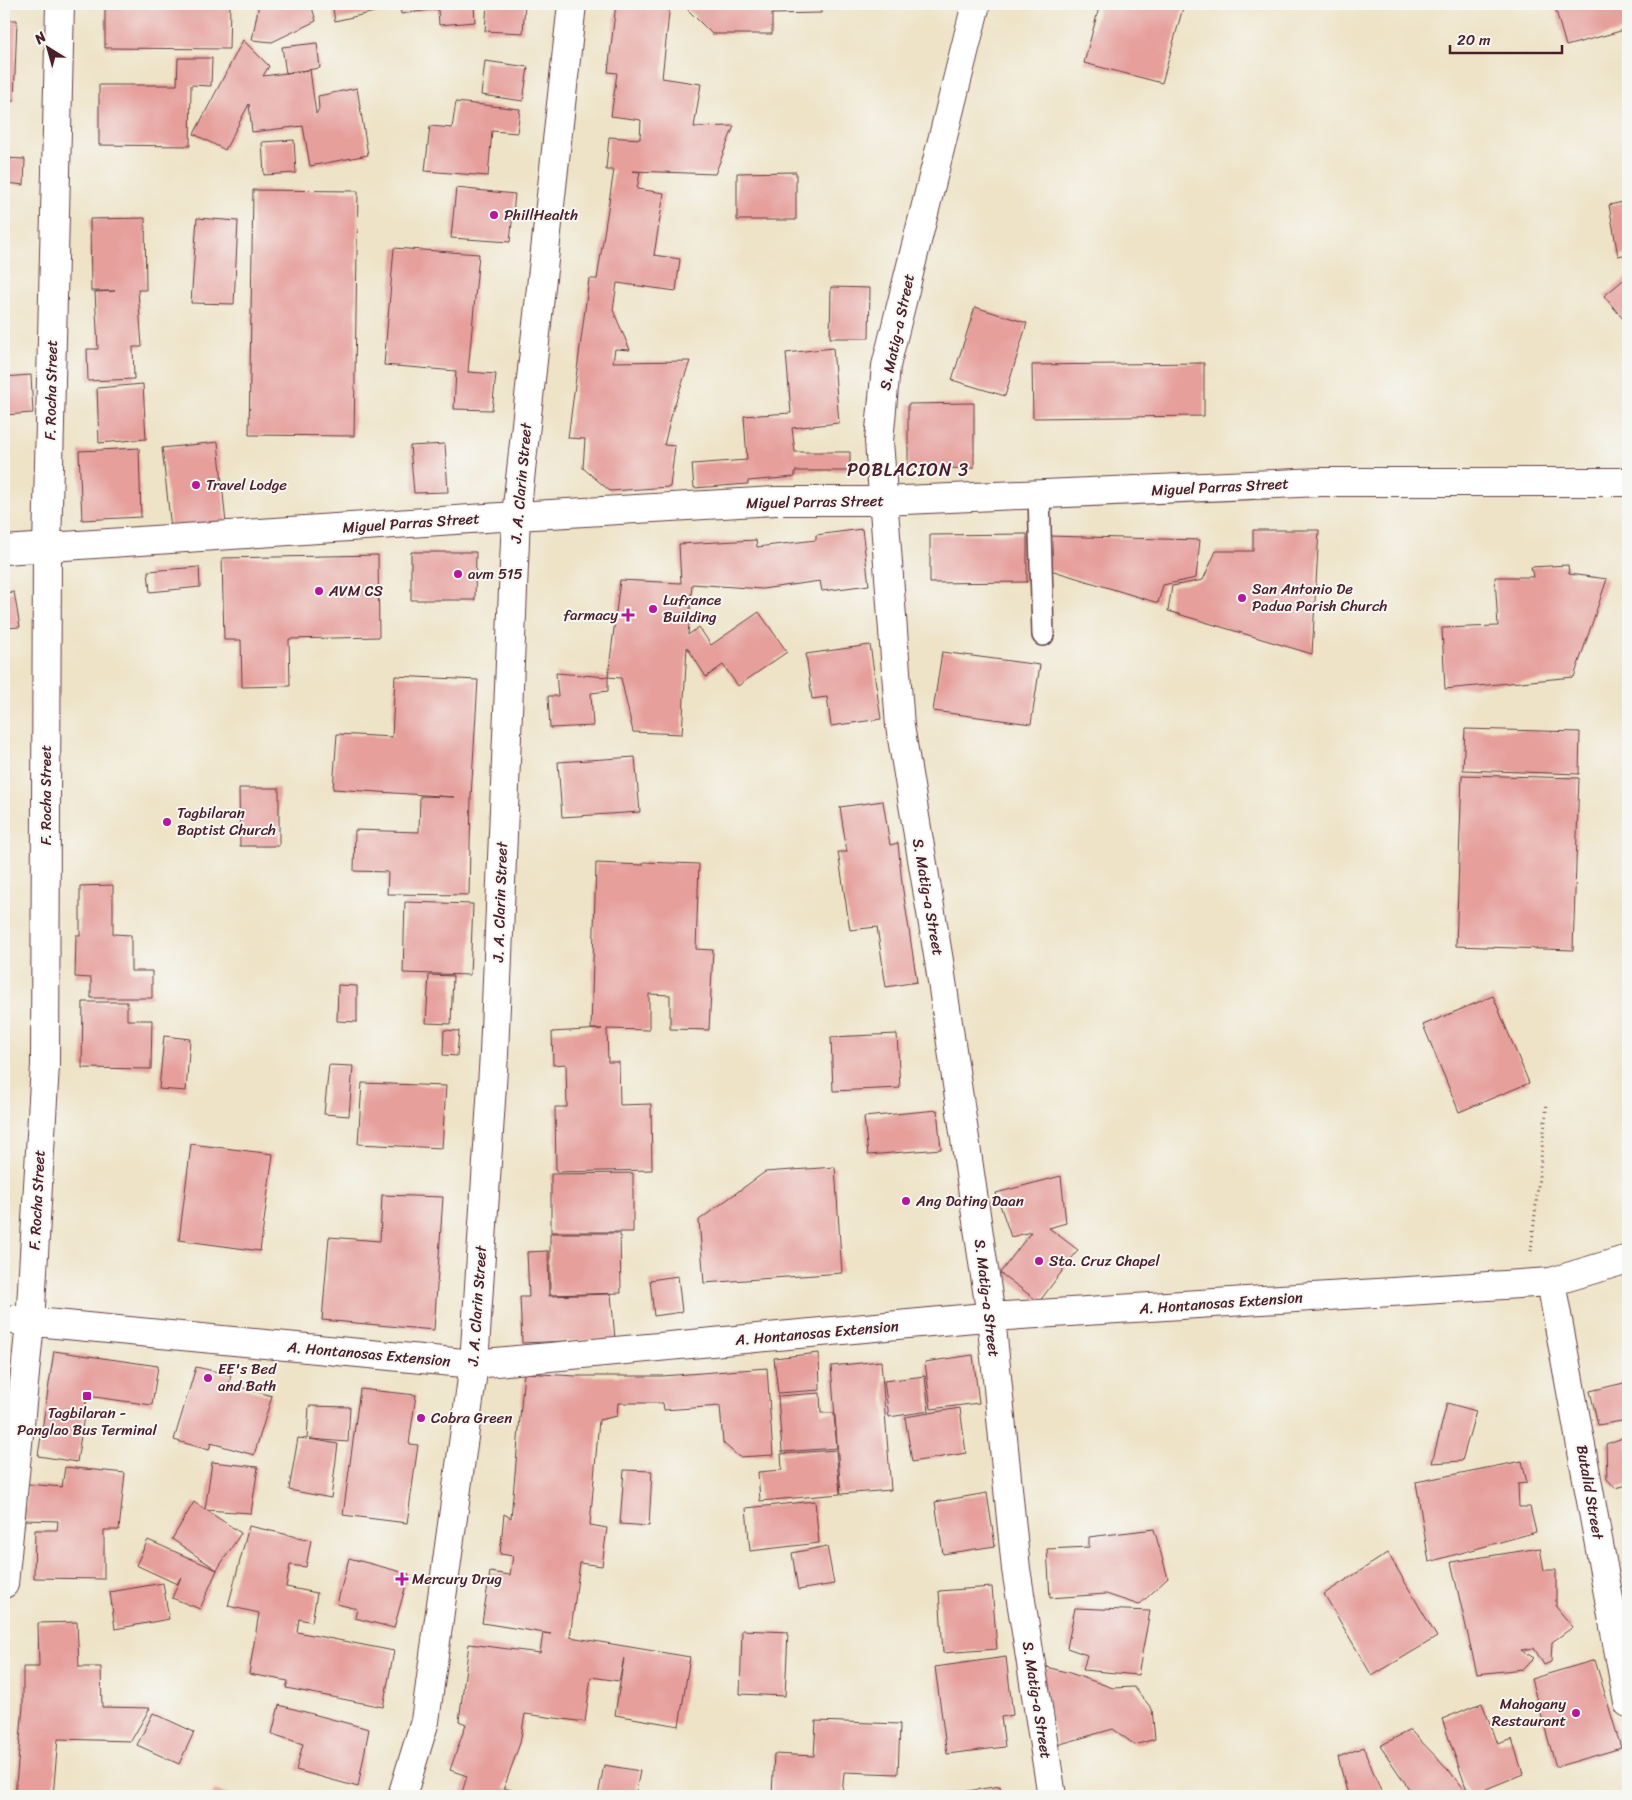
<svg xmlns="http://www.w3.org/2000/svg" width="1632" height="1800" viewBox="0 0 1632 1800" font-family="Sriracha,sans-serif">
  <rect width="100%" height="100%" fill="#f6f6f2"/>
  <filter id="ink" filterUnits="userSpaceOnUse"><feTurbulence type="fractalNoise" baseFrequency=".02" numOctaves="2"/><feDisplacementMap in="SourceGraphic" scale="10" xChannelSelector="R" yChannelSelector="G"/><feConvolveMatrix kernelMatrix="1 2 1 2 8 2 1 2 1" color-interpolation-filters="sRGB"/></filter>
  <filter id="wash" filterUnits="userSpaceOnUse"><feTurbulence type="fractalNoise" baseFrequency=".0096" numOctaves="4" result="noise"/><feDisplacementMap in="SourceGraphic" scale="20" xChannelSelector="R" yChannelSelector="G"/><feGaussianBlur stdDeviation="1.12" result="paint"/><feColorMatrix in="noise" values="0 0 0 0 0 0 0 0 0 0 0 0 0 0 0 0 0 1.4 0 .05"/><feComposite in="paint" operator="in"/></filter>
  <g filter="url(#wash)">
    <rect width="100%" height="100%" fill="#eee3c7"/>
    <g id="blocks">
      <path fill="#e69f9b" d="M105,4H230L229,49L105,48Z
        M259,4H311L316,21L272,42L252,40Z
        M332,4H391L392,8L335,21Z
        M400,4H474L475,22L439,25L438,9L401,14Z
        M487,4H525L523,33L485,31Z
        M616,4H670L662,78L701,84L694,127L734,126L715,174L632,171L640,172L637,189L664,193L654,255L680,259L676,291L617,283L613,310L630,350L615,349L613,362L690,361L673,409L664,445L675,446L670,487L610,491L583,468L585,439L568,438L589,279H597L614,170H606L609,137L640,139L641,120L611,116L617,73L608,72Z
        M687,4H821V13L772,14V34H712L687,9Z
        M1100,4H1184L1162,83L1084,63Z
        M1554,4H1624L1628,20V29L1566,46Z
        M4,20H17L14,101H4Z
        M243,40L269,66L263,76L310,70L316,114L319,109L318,96L357,88L368,155L310,166L303,126L252,132L249,104L225,150L194,134Z
        M317,43L320,68L286,73L282,47Z
        M178,58H212L211,86L191,85L190,146L99,145V85H177Z
        M485,61L528,67L523,101L481,95Z
        M456,102L520,109L517,133L492,131L488,176L425,171L430,126L452,128Z
        M294,140L296,173L264,175L262,142Z
        M4,158L25,159L24,185L6,183L4,189Z
        M796,172V220H737V173Z
        M456,188L515,194L510,242L451,238Z
        M253,190L358,191L354,436L249,435Z
        M1628,201V254L1618,256L1609,205Z
        M145,218L146,290H138L142,347H133L134,379L88,381L87,349H98L95,292L115,291H91L90,219Z
        M197,218L238,221L234,304L191,303Z
        M394,248L479,254L468,372L496,374L492,410L454,409L456,371L384,365Z
        M1628,276V325L1604,296Z
        M831,287L870,288L869,338H830Z
        M975,307L1027,323L1005,396L952,380Z
        M833,348L839,423L792,428L795,452H850V471H795V477L748,481V484L694,488L692,464L747,460L744,416L791,413L786,353Z
        M1204,363V416L1033,418L1032,365Z
        M31,375L33,413L4,415V377Z
        M143,384L146,439L99,443L97,388Z
        M974,403V468L908,469V404Z
        M218,442L226,524L171,529L162,448Z
        M445,444L448,492L414,493L410,446Z
        M139,448L141,517L82,520L79,451Z
        M862,529L869,585L822,591L820,581L762,589L692,584L688,635L699,627L711,645L759,612L787,652L738,686L723,665L706,677L687,647L682,734L633,732L621,678L608,677L620,580L681,583L679,544L756,540L757,547L816,540V535Z
        M1253,530H1319L1312,654L1168,611L1172,586L1203,580L1216,551H1253Z
        M1027,534V582L930,583V535Z
        M1048,536L1200,540L1196,578L1163,585L1158,603L1044,568Z
        M411,552H476L475,600H411Z
        M378,555L379,637L289,639L290,686L242,687L241,640H224L222,558Z
        M1568,565L1569,574L1607,579L1574,677L1445,689L1442,628L1498,626L1495,577H1533L1531,567Z
        M199,567L200,587L150,592L148,571Z
        M14,592L20,627L4,628V593Z
        M870,645L881,719L831,726L827,697L812,699L806,654Z
        M942,652L1040,665L1031,724L933,711Z
        M556,673L608,677V691L591,693L593,726L550,728L548,696H558Z
        M395,676L478,680L471,797L469,895L387,894L388,872L354,871L355,830L419,832L420,796L455,797L333,789L337,734L392,737Z
        M1465,729L1580,732L1579,774L1463,770Z
        M635,757L640,812L562,817L558,762Z
        M1462,775L1579,778L1573,950L1456,946Z
        M239,788H279V846H240Z
        M883,801L890,845L898,843L902,884L917,982L886,987L877,927L850,930L838,852H847L840,807Z
        M643,862L699,864L696,949L713,950L709,1030L670,1029V995L649,994V1030L607,1029L608,1062H619L620,1105L651,1104L652,1170L556,1172L555,1107H567L566,1064L553,1065L552,1032L602,1029H591L596,863L643,865Z
        M113,885V934L131,935V971H152V998H91V978L75,977L76,935H80V886Z
        M405,902L473,904L470,975L403,973Z
        M429,975L453,976L451,1024L426,1023Z
        M338,985L357,986V1022L337,1021Z
        M1493,996L1529,1083L1459,1112L1423,1025Z
        M83,1002H127V1020H152L151,1069L82,1068Z
        M444,1030L459,1031L457,1056L443,1055Z
        M897,1034L900,1088L833,1091L831,1037Z
        M164,1036L190,1039L186,1091L159,1089Z
        M4,1059H9L6,1110H4Z
        M329,1065L353,1066L349,1116L324,1114Z
        M362,1083L446,1086L442,1148L358,1144Z
        M937,1110L941,1149L868,1155L864,1117Z
        M191,1144L273,1154L260,1251L179,1240Z
        M835,1167L842,1273L704,1283L699,1220L765,1172Z
        M633,1173V1232H551V1174Z
        M1061,1176L1066,1223L1049,1228L1078,1250L1039,1302L1000,1273L1031,1232L1011,1237L996,1193Z
        M382,1195L443,1197L434,1330L322,1320L329,1237L380,1241Z
        M550,1233H620L621,1293L550,1295Z
        M548,1251L549,1296L611,1294L615,1339L522,1343L520,1297H529L527,1252Z
        M678,1276L682,1312L654,1316L650,1280Z
        M54,1351L158,1366L152,1405L87,1396L77,1462L38,1456Z
        M819,1353L820,1390L778,1393L774,1358Z
        M973,1355L979,1403L931,1409L925,1362Z
        M881,1361L891,1490L841,1494L831,1366Z
        M196,1367L231,1375L229,1384L272,1396L254,1455L211,1443L209,1450L174,1440Z
        M767,1368L773,1455L739,1457L723,1443L720,1406L664,1410L663,1403H618L617,1416L599,1420L590,1525L607,1528L602,1566L580,1563L570,1637L690,1657L679,1726L615,1715L624,1658L619,1681L591,1677L585,1722L525,1714L520,1743L504,1788L515,1791L513,1796H461L467,1776L450,1770L466,1724L459,1721L469,1644L540,1653L543,1633L551,1634L482,1623L490,1572L510,1575L513,1556L500,1554L504,1514L511,1518L524,1373L576,1376H662Z
        M925,1376L929,1411L889,1417L884,1381Z
        M1628,1382V1420L1598,1425L1590,1391Z
        M360,1389L416,1395L409,1444L418,1445L407,1523L343,1515Z
        M820,1393L821,1413H834L837,1448L782,1452L778,1396Z
        M1447,1403L1476,1411L1462,1461L1432,1463Z
        M309,1406L350,1407L348,1442L310,1439L338,1444L331,1498L289,1490L298,1438L307,1439Z
        M960,1408L966,1453L912,1462L905,1417Z
        M1628,1436V1485L1615,1488L1607,1479L1606,1444Z
        M836,1450L840,1494L760,1501L758,1472L782,1470L781,1454Z
        M1522,1461L1527,1483L1518,1484L1519,1507H1530L1536,1532L1429,1562L1416,1482Z
        M212,1462L258,1467L251,1513L206,1510L241,1533L217,1570L200,1609L172,1598L181,1577L177,1584L136,1565L148,1540L217,1570L172,1539L194,1502L205,1510Z
        M65,1467L125,1473L119,1530H104V1579L34,1578L35,1530H57L58,1521L25,1520L28,1484L62,1487Z
        M624,1470L652,1471L649,1526L620,1524Z
        M987,1493L995,1546L943,1554L935,1502Z
        M815,1501L819,1543L750,1551L746,1508Z
        M249,1526L311,1540L306,1567L290,1565L286,1587L317,1593L312,1622L299,1619L297,1632L394,1651L383,1707L286,1688L288,1681L249,1674L259,1613L228,1606Z
        M1154,1529L1168,1578L1139,1605L1106,1594L1050,1598L1047,1549L1089,1547V1537Z
        M827,1546L834,1584L798,1590L792,1553Z
        M1540,1548L1544,1570H1556V1607L1573,1627L1552,1642L1551,1662L1544,1665L1534,1648L1521,1650L1534,1658L1523,1669L1477,1674L1451,1562Z
        M1388,1553L1437,1637L1372,1676L1324,1594Z
        M349,1558L409,1574L394,1628L355,1618L357,1609L337,1604Z
        M163,1583L169,1619L115,1629L110,1592Z
        M992,1587L997,1649L943,1653L939,1591Z
        M1075,1608L1150,1611L1138,1675L1083,1670L1087,1655L1067,1648Z
        M77,1622L79,1667H101L102,1707L150,1708L131,1741L58,1739L53,1796H15L23,1706V1667H39L38,1623Z
        M742,1630L788,1632L785,1696L740,1694Z
        M1006,1657L1013,1715L1001,1717L1005,1747L947,1754L935,1667Z
        M1595,1660L1621,1748L1556,1767L1531,1679Z
        M1038,1665L1070,1673L1113,1688L1134,1687L1152,1709L1155,1739L1135,1745L1113,1729L1057,1745Z
        M1482,1703L1498,1744L1512,1739L1523,1774L1469,1796L1442,1719Z
        M279,1705L369,1729L358,1787L296,1770L303,1744L272,1734Z
        M153,1713L194,1732L179,1764L137,1745Z
        M816,1721L900,1724L898,1774L844,1772L842,1796L772,1795L774,1754L814,1756Z
        M1410,1730L1449,1770L1468,1796H1414L1380,1746Z
        M1364,1747L1366,1754L1383,1796H1348L1338,1757Z
        M604,1765L640,1771L635,1796H598Z
        M1000,1786L1001,1796H943L942,1795Z
        M214,1790L236,1796H212Z"/>
    </g>
  </g>
  <g filter="url(#ink)">
    <use href="#blocks" fill-opacity="0" stroke="#633c42" stroke-width="1"/>
    <g fill="none" stroke-linecap="round" stroke-linejoin="round">
      <defs>
        <path id="service" d="M1039,494L1043,635"/>
        <path id="minor" d="M976,4L886,366L879,441L900,726L939,961L991,1317L1016,1569L1052,1796
          M1551,1282L1628,1703
          M4,1319L474,1364L974,1318L1551,1282L1628,1259
          M4,1584L30,1323L45,1065L47,548L60,4"/>
        <path id="tertiary" d="M4,550L516,516L775,501H882L1321,482H1628"/>
        <path id="secondary" d="M402,1796L425,1721L474,1364L494,1054L516,516L572,4"/>
      </defs>
      <use href="#service" stroke="#633c42" stroke-width="24"/>
      <use href="#minor" stroke="#633c42" stroke-width="30"/>
      <use href="#tertiary" stroke="#633c42" stroke-width="30"/>
      <use href="#secondary" stroke="#633c42" stroke-width="30"/>
      <path stroke="#633c42" stroke-width="3" stroke-dasharray="1 4" stroke-linecap="butt" d="M1531,1251L1547,1103"/>
      <use href="#service" stroke="#fff" stroke-width="21"/>
      <use href="#minor" stroke="#fff" stroke-width="28"/>
      <use href="#tertiary" stroke="#fff" stroke-width="28"/>
      <use href="#secondary" stroke="#fff" stroke-width="28"/>
    </g>
  </g>
  <g fill="#b5179e" stroke="#f6f6f2" stroke-width="2">
    <circle cx="494" cy="215" r="5"/>
    <circle cx="196" cy="485" r="5"/>
    <circle cx="458" cy="574" r="5"/>
    <circle cx="319" cy="591" r="5"/>
    <circle cx="1242" cy="598" r="5"/>
    <circle cx="653" cy="609" r="5"/>
    <path d="M625.5 607.5h5v5h5v5h-5v5h-5v-5h-5v-5h5z"/>
    <circle cx="167" cy="822" r="5"/>
    <circle cx="906" cy="1201" r="5"/>
    <circle cx="1039" cy="1261" r="5"/>
    <circle cx="208" cy="1378" r="5"/>
    <rect x="82" y="1391" width="10" height="10" rx="2.5"/>
    <circle cx="421" cy="1418" r="5"/>
    <path d="M399.5 1571.5h5v5h5v5h-5v5h-5v-5h-5v-5h5z"/>
    <circle cx="1576" cy="1713" r="5"/>
  </g>
  <g text-anchor="middle" stroke-width="4" stroke-linejoin="round" paint-order="stroke">
    <g font-size="15" fill="#4a1f2b" stroke="#f6f6f2" text-anchor="start">
      <text x="504" y="220">PhillHealth</text>
      <text x="206" y="490">Travel Lodge</text>
      <text x="468" y="579">avm 515</text>
      <text x="1252" y="594">San Antonio De<tspan x="1252" dy="17">Padua Parish Church</tspan></text>
      <text x="329" y="596">AVM CS</text>
      <text x="663" y="605">Lufrance<tspan x="663" dy="17">Building</tspan></text>
      <text x="618" y="620" text-anchor="end">farmacy</text>
      <text x="177" y="818">Tagbilaran<tspan x="177" dy="17">Baptist Church</tspan></text>
      <text x="916" y="1206">Ang Dating Daan</text>
      <text x="1049" y="1266">Sta. Cruz Chapel</text>
      <text x="218" y="1374">EE's Bed<tspan x="218" dy="17">and Bath</tspan></text>
      <text x="87" y="1418" text-anchor="middle">Tagbilaran -<tspan x="87" dy="17">Panglao Bus Terminal</tspan></text>
      <text x="431" y="1423">Cobra Green</text>
      <text x="412" y="1584">Mercury Drug</text>
      <text x="1566" y="1709" text-anchor="end">Mahogany<tspan x="1566" dy="17">Restaurant</tspan></text>
    </g>
    <g font-size="15" fill="#4a1f2b" stroke="#f6f6f2">
      <text transform="translate(897 332) rotate(-78)" y="5">S. Matig-a Street</text>
      <text transform="translate(51 390) rotate(-89)" y="5">F. Rocha Street</text>
      <text transform="translate(521 483) rotate(-85)" y="5">J. A. Clarin Street</text>
      <text transform="translate(1220 487) rotate(-3)" y="5">Miguel Parras Street</text>
      <text transform="translate(815 502) rotate(-1)" y="5">Miguel Parras Street</text>
      <text transform="translate(411 523) rotate(-4)" y="5">Miguel Parras Street</text>
      <text transform="translate(46 795) rotate(-90)" y="5">F. Rocha Street</text>
      <text transform="translate(928 897) rotate(80)" y="5">S. Matig-a Street</text>
      <text transform="translate(500 902) rotate(-88)" y="5">J. A. Clarin Street</text>
      <text transform="translate(37 1200) rotate(-87)" y="5">F. Rocha Street</text>
      <text transform="translate(987 1298) rotate(83)" y="5">S. Matig-a Street</text>
      <text transform="translate(1221 1303) rotate(-4)" y="5">A. Hontanosas Extension</text>
      <text transform="translate(477 1306) rotate(-86)" y="5">J. A. Clarin Street</text>
      <text transform="translate(817 1333) rotate(-5)" y="5">A. Hontanosas Extension</text>
      <text transform="translate(369 1354) rotate(5)" y="5">A. Hontanosas Extension</text>
      <text transform="translate(1590 1492) rotate(80)" y="5">Butalid Street</text>
      <text transform="translate(1037 1700) rotate(81)" y="5">S. Matig-a Street</text>
    </g>
    <g font-size="18" letter-spacing="1" fill="#4a1f2b" stroke="#f6f6f2">
      <text x="908" y="476">POBLACION 3</text>
    </g>
  </g>
  <rect width="1632" height="1800" fill="none" stroke="#f6f6f2" stroke-width="20"/>
  <g transform="translate(48 48) rotate(323)" stroke="#f6f6f2" stroke-width="4" paint-order="stroke">
  <path d="M0-4L9 19L0 12L-9 19Z" fill="#4a1f2b"/>
  <text y="-8" font-size="14" font-weight="bold" text-anchor="middle" fill="#4a1f2b">N</text>
  </g>
  <path d="M1450 45v8h112v-8" fill="none" stroke="#4a1f2b" stroke-width="2.5"/>
  <text x="1457" y="45" font-size="15" fill="#4a1f2b" stroke="#f6f6f2" stroke-width="4" paint-order="stroke">20 m</text>
</svg>
